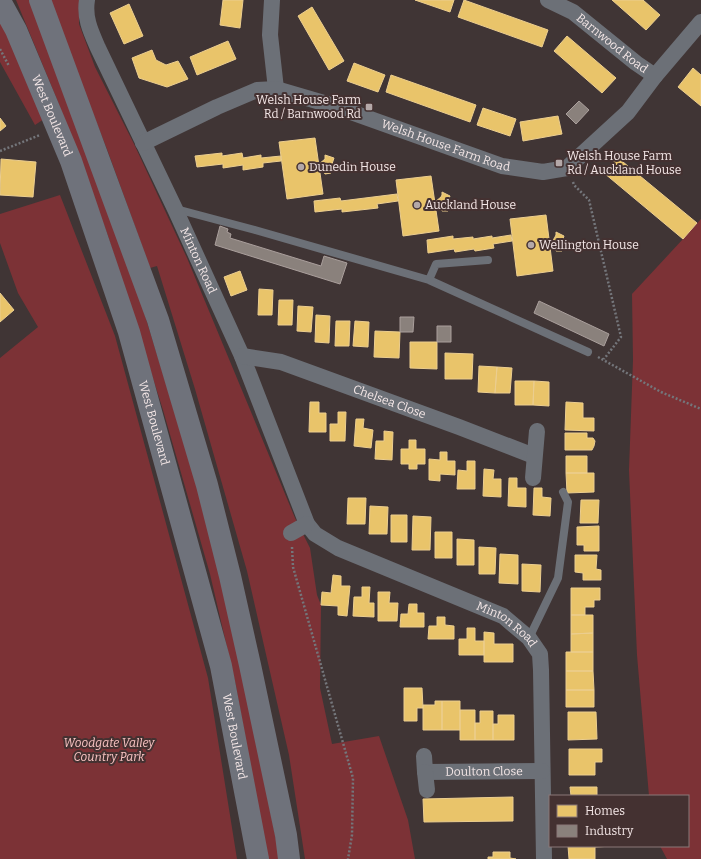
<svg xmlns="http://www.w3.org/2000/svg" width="701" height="859" viewBox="0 0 701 859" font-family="Bitter,serif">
  <rect width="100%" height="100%" fill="#403535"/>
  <path fill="#7c3236" d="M16,0H30L123,244L167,387L201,501L234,632L280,859H267L236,686L210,574L163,410L108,236L58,102Z
    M51,0H79V24L95,67L134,144L187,258L295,518L310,548L317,595L321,605L320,688L332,744L379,736L408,820L415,859H305L289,755L247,571L195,389L157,266L150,268L108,152L65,42Z
    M0,22L7,32L44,119L35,125L0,62Z
    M60,195L115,336L208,678L237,859H0V358L38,327L18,293L0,243V214Z
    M701,219V859H667L660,846H688V796H649L637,655L629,470L633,360L632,294L683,239Z"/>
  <path fill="#e9c46a" stroke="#ecce8f" d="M223,0H243L240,28L220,25Z
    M415,0H454L450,12Z
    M464,0L548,30L542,47L458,17Z
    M612,0H643L660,15L646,30Z
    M129,4L143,36L124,44L110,13Z
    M312,7L344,61L329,70L298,16Z
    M567,36L616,78L602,93L554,51Z
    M228,41L236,59L197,75L190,57Z
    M152,50L156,60L166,65L178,61L188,79L167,87L139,78L132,58Z
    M354,63L385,75L378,92L347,81Z
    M693,68L701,75V106L678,87Z
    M391,75L476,105L470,122L386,92Z
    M483,108L516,119L510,136L477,125Z
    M558,116L562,134L523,141L520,122Z
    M0,118L6,126L0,131Z
    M315,138L323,194L287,199L279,142Z
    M222,153V156L242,153L243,158L261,155V158L281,156V161L263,163V167L243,170V165L223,168V164L197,167L195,156Z
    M325,155L334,158L331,167V173L325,174L323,170L320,171L319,164L325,159Z
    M617,157L697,223L683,239L604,173Z
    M1,159L36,162L33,197L0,195Z
    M431,176L439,231L403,236L396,180Z
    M442,192L450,196L447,204L448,211H442L439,208H436L435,202L441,197L442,195Z
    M397,194L398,201L377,204L378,208L342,212V209L315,212L314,201L340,198L341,201Z
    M546,215L553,271L517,276L510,219Z
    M556,232L564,236L561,244L562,251H556L553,247L550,248L549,242L554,239L556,235Z
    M511,235L512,241L493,244L494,248L475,251L474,249L455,252L454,249L428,253L427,240L453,236V239L473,237V239L492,236V238Z
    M240,271L247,290L231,296L224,277Z
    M259,289L273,290L272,315H258Z
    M0,293L14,310L0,322Z
    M279,300H293L292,325H278Z
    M298,306L313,307L311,332L297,331Z
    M316,315L330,316L329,343L315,342Z
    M336,321H350L349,346H335Z
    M355,321L369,322L368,347L353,346Z
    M375,331L400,332L399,358L374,357Z
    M410,342H437V369L410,368Z
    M445,353L473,354L472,379H445Z
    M479,366L497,367L495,393L478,392Z
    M497,367L512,368L510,393H495Z
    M515,381H534L533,405H515Z
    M534,381L549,382V406L533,405Z
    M310,402H319V413H326V432H309Z
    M566,402L583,403V418H594V431L565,430Z
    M338,412H346L345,441H330V424H338Z
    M356,419H364L363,428L373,430L371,448L354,446Z
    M384,431L393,432L392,460L375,459L376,441H384Z
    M565,433H587V438H593L595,441L594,446L592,450H565Z
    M409,440H416V449H425V464H417V469H409V464H401V449H409Z
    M440,452H447V461H455V475L440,474V481L429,480V459L440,460Z
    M566,456H587V473H566Z
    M467,461H475V489H457L458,470L467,471Z
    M484,469L494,470L493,479H501V497L483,496Z
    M566,473H594V492L567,493Z
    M509,478H517V488H526V507L508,506Z
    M534,488H542V497L551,498L550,516L533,515Z
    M348,498H366L365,524H347Z
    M581,500H599L598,523H580Z
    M370,506L388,507L387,534H369Z
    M391,515H407V542H391Z
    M413,516L431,517L430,550H412Z
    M599,526V551H584V545H577V527Z
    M435,532H452V558H435Z
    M457,539L474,540V565H457Z
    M479,547L496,548L495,574H479Z
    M500,554L518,555V584L499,583Z
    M575,555H597L596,569L601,570V580H583V573L575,572Z
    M522,564L541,565L540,592L522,591Z
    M333,575L341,576V586H350L347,616L338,615V606L321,605L322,592L331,593Z
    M362,587H370L369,603H374V617L353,616L354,597H362Z
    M571,588H600V600H594V607H585V615H571Z
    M378,592H390L389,603H398L397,621H378Z
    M409,604H417V613H424V627H400L401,614H408Z
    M571,615H593V633L571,634Z
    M437,617H445V625L454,626V639H428L429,626H437Z
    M467,628H475V641H484V655H459V639H467Z
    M484,632L494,633V644H513V662H484Z
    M593,633V652H571V634Z
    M566,652H593V671H566Z
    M566,671H593L594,690H566Z
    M404,688H422L423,708H417V721H404Z
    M566,690H594V707H566Z
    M435,701H442V730H423V705H435Z
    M442,701H460V730H442Z
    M460,710H475V740H460Z
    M480,711H493V740H475V723H480Z
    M568,712H596L597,739L568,740Z
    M498,715H514V740H493V724H498Z
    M569,749H602V762H595V775H569Z
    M570,787H597V796H571Z
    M513,797V821L424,822L423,799Z
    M568,846H614L595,847V859H569Z
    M493,852H510V858L516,859H488V857H493Z"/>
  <path fill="#8a817c" stroke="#aa9f9c" d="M579,101L589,110L576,124L566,114Z
    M220,226L228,229L227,232L231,234L230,238L321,266L324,256L347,263L340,284L215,245Z
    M539,301L609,334L604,346L534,313Z
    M400,317H414L413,332H400Z
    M437,326H451V342H437Z"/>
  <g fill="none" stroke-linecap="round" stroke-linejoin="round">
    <path stroke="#74767b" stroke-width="2.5" stroke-dasharray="2 2" stroke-linecap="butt" d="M0,49L9,66
      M0,151L40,135
      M573,182L574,185L589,200L621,337L604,359
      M598,357L661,392L701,409
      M292,547L293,567L353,778L352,835L348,859"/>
    <path stroke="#6c7077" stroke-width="8" d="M176,209L255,230L429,280L588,352
      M429,280L436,264L488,260
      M529,638L558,578L568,502L563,492"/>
    <g stroke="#6c7077" stroke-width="16">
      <path id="s1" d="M87,0C84,18 91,32 98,48L175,209L242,356L307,524L315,534L338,548L503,616L529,638L540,654L541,670L544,859"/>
      <path d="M272,0L270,35L276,89"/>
      <path id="s2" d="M548,0L573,12L636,63L655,76"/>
      <path id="s3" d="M143,143L217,107L257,90L276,89L334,106L502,166L543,172L567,168L628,112L655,76L701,22"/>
      <path id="s4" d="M242,356L281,362L459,427L534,456"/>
      <path d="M533,478L537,431"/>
      <path d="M291,533L307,524"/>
      <path id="s5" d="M424,756L425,772L542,771"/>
      <path d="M425,772L427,790"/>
    </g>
    <g stroke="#6f727b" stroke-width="22">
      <path d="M40,0L158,320L207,485L230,576L250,665L286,835L289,859"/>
      <path id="s6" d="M0,1L16,30L71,161L129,332L221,666L258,859"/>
    </g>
  </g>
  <g fill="#b4a8a8" stroke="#443131" stroke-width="1.5">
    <rect x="365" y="103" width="8" height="8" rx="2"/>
    <rect x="555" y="159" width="8" height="8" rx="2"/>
    <circle cx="301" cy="167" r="4"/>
    <circle cx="417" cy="205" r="4"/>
    <circle cx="531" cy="245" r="4"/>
  </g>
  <g text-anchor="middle" stroke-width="4" stroke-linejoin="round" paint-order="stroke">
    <g font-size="12" fill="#f3e6e6" stroke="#443131">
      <text dy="4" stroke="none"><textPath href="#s2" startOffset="78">Barnwood Road</textPath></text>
      <text dy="4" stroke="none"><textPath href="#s6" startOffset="126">West Boulevard</textPath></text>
      <text dy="4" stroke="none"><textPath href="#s3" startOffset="324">Welsh House Farm Road</textPath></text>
      <text dy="4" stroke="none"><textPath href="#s1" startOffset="285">Minton Road</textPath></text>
      <text dy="4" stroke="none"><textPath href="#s4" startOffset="155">Chelsea Close</textPath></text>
      <text dy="4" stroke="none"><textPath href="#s6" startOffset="450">West Boulevard</textPath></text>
      <text dy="4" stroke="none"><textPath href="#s1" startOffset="796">Minton Road</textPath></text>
      <text dy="4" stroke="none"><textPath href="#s6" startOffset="774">West Boulevard</textPath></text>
      <text dy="4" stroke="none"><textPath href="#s5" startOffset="75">Doulton Close</textPath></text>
    </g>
    <g font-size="12" fill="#f3e6e6" stroke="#443131" text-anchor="start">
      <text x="361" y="104" text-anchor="end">Welsh House Farm<tspan x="361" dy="14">Rd / Barnwood Rd</tspan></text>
      <text x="567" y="160">Welsh House Farm<tspan x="567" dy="14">Rd / Auckland House</tspan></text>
      <text x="309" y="171">Dunedin House</text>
      <text x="425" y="209">Auckland House</text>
      <text x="539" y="249">Wellington House</text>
    </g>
    <g font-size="12" font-style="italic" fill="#fac4c3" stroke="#443131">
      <text x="109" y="747">Woodgate Valley<tspan x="109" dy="14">Country Park</tspan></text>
    </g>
  </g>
  <rect x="549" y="795" width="140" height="52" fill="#443131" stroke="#8a7979"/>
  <rect x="557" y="805" width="20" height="12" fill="#e9c46a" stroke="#8a7979"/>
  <text x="585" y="815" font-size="12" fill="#f3e6e6">Homes</text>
  <rect x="557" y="825" width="20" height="12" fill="#8a817c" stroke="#8a7979"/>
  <text x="585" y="835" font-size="12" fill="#f3e6e6">Industry</text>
</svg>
